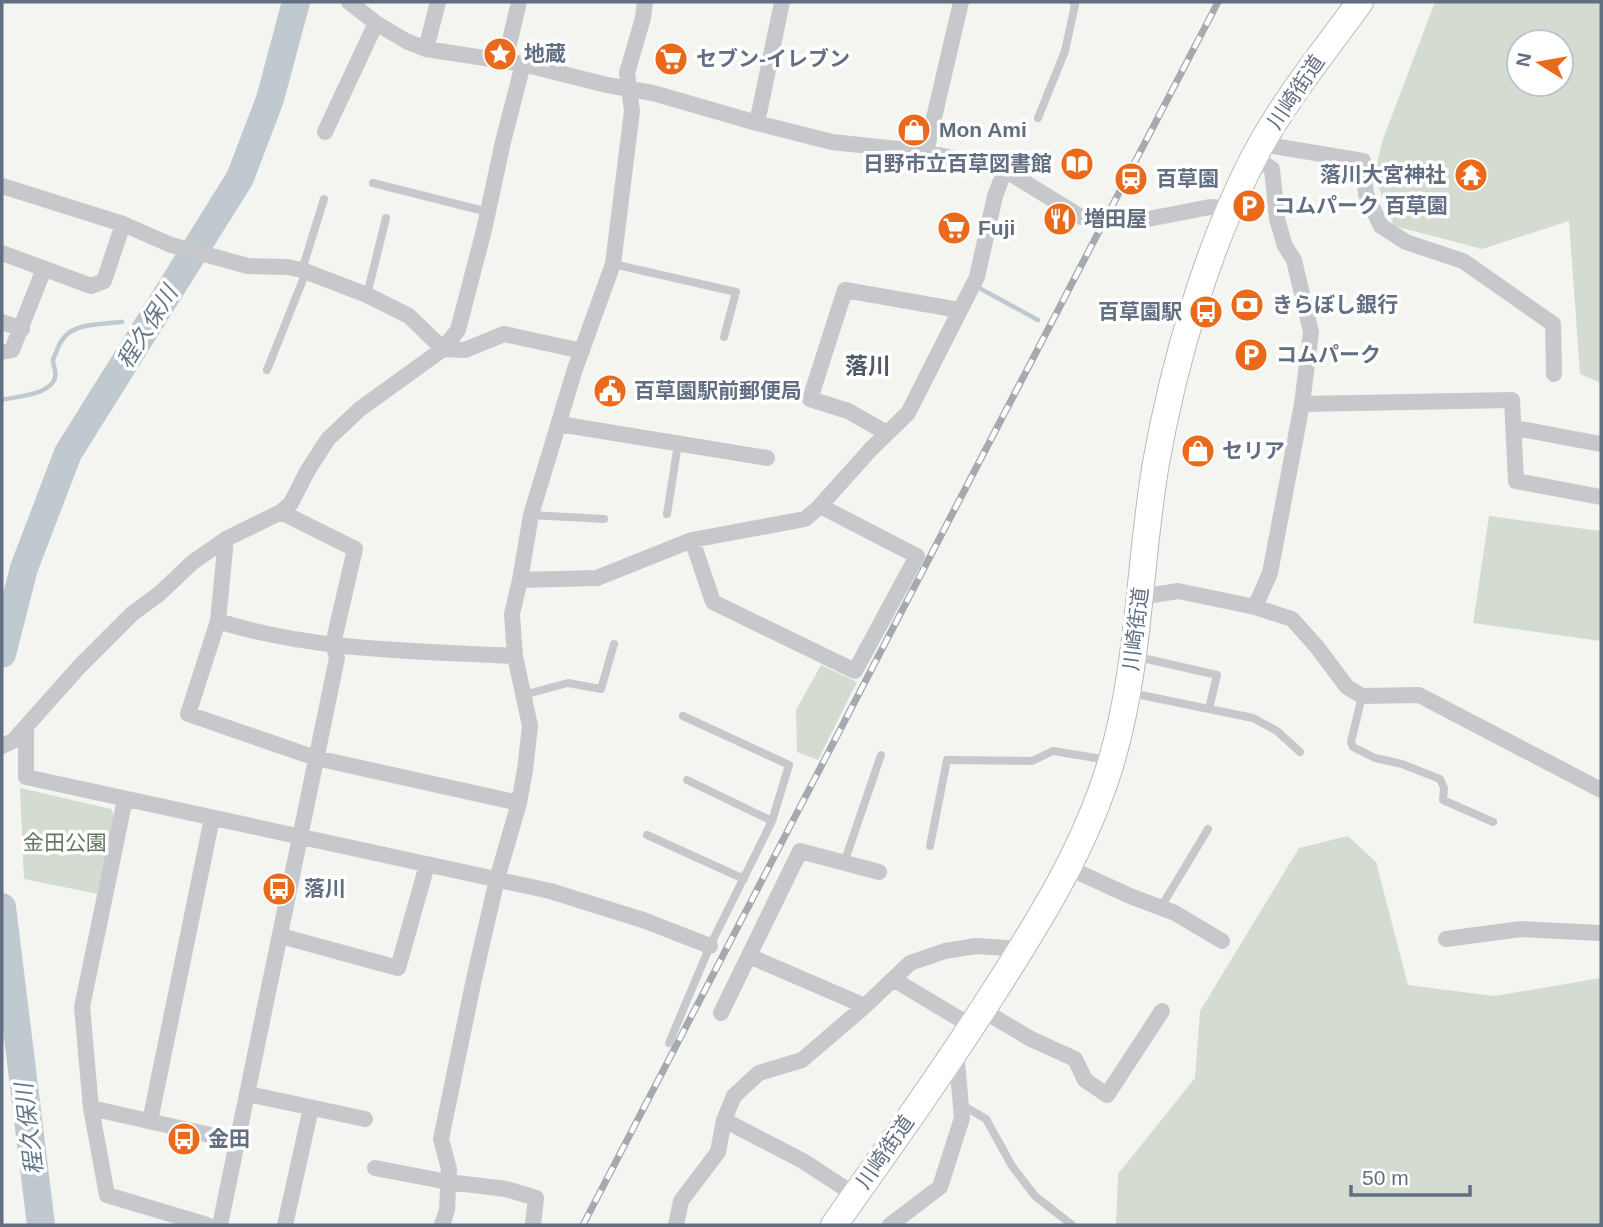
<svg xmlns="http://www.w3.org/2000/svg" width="1603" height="1227" viewBox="0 0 1603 1227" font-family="Arial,'Noto Sans JP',sans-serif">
  <rect width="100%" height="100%" fill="#f4f5f0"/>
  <path fill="#d4dcd1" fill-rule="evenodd" d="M1435,2H1601V383L1580,374L1569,221L1482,249L1394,226L1374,176L1383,139ZM1519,42H1561V84H1519Z
    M1489,516L1601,531V641L1473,623Z
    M821,665L857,682L818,760L797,752L796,710Z
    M20,788L111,809L114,816L98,894L24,879Z
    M1348,836L1376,862L1408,985L1494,996L1601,978V1225H1116L1118,1174L1195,1078L1200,1011L1299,848Z"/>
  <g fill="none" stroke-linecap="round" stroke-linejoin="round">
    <path stroke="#c1c9d0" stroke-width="4.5" d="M981,289L1038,320
      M132,335L138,338
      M2,400C17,396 43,396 53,382C58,374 54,369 53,361C53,357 56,354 57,350C67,321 96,325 122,322"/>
    <path stroke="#c1c9d0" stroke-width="28" d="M2,654L24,568L68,453L240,178L270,99L296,2
      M2,907L41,1225"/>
    <defs>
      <path id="primary" d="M834,1225C888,1149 942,1073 992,995C1040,920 1087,845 1112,759C1140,663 1139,562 1156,463C1174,362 1206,251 1253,159C1282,103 1323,53 1360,2"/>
    </defs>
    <use href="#primary" stroke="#b6b9be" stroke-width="28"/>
    <path stroke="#c6c8cc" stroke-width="8" d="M1038,118L1065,51L1075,5L1073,2
      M373,183L488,212
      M613,264L736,292L724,337
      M302,270L324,199
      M367,295L386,218
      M267,370L306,272
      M667,514L678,444
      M531,515L604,519
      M1138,657L1217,675L1209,709
      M1131,693L1253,718L1277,731L1300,752
      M523,695L568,683L601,689L614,644
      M1362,696L1351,742L1353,747L1375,758L1402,764L1440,779L1444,788L1443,800L1493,822
      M687,780L772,821
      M647,835L744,879
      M930,846L947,760L1032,761L1053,751L1108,760
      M844,863L881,755
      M1161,907L1208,829
      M669,1043L710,946L772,821L789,765L683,716
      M962,1105L986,1119L1012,1166L1035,1196L1072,1225"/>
    <path stroke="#c6c8cc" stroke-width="16" d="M349,2L376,23L406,41L426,49L523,64L607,85L653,93L757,123L832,142L926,152L1005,170L1081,217L1138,221L1210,207L1230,209
      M426,49L438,2
      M505,61L519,2
      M757,123L782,2
      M325,132L376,23
      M1262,144L1363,161L1366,194L1381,226L1406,242L1463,261L1553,324L1554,374
      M926,152L961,2
      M1254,157L1272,169L1277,219L1285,246L1294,260L1311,332L1302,404L1270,573L1255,607
      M2,186L123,224L171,245L248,266L288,267L302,270L367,295L409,316L443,349L458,330L484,230L503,142L523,64
      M2,253L91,286L104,281L123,224
      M2,322L22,329
      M2,352L12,350L44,269
      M1302,404L1512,400L1516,481L1601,497
      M559,424L767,458
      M1515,428L1601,444
      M887,433L848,411L810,399L845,290L959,310
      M226,539L218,621L188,714L316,758L519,803
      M692,540L713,602L855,671L917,556L820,506
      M520,580L531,515L575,369L613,264L632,111L627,73L643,18L645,2
      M1140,597L1178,591L1255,607L1292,619L1317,647L1347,687L1362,696L1419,695L1601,790
      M218,621C313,651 416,651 515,656
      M26,727V777L550,891L643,920L710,946
      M2,746L13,741L79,667L133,613L159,594L193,562L226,539L281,512L291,503L308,470L328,439L360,409L443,349L465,350L504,334L582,351
      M125,799L82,1007L91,1108L107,1195L207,1225
      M1069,868L1130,896L1175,913L1222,941
      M281,936L398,968L427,865
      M1446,939L1521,929L1601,933
      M749,956L865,1006L910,963L945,951L976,946L1021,949
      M893,979L973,1027
      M982,1010L1031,1039L1075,1059L1085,1080L1107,1095L1162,1011
      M721,1013L800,851L879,872
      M248,1094L365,1119
      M91,1108L237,1141
      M724,1120L803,1161L855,1195
      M150,1121L212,818
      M375,1168L448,1182L506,1189L536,1198L533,1225
      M220,1225L337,658L333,644L355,549L281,512
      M285,1225L311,1108
      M442,1225L447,1210L449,1169L441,1139L474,979L497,879L519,803L525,770L530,726L515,656L512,614L520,580L597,578L692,540L805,519L818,508L871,449L908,413L977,277L995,196L1005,170
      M676,1225L681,1201L718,1152L724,1120L734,1096L759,1073L802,1060L865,1006
      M890,1225L940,1187L962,1118L956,1050"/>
    <use href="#primary" stroke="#fff" stroke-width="26"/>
    <defs>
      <path id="rail" d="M583,1225L1218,2"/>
    </defs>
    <use href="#rail" stroke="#a5a9b0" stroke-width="7"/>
    <use href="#rail" stroke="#fff" stroke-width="4.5" stroke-dasharray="13" stroke-linecap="butt"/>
  </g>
  <defs>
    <symbol id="sight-disc" viewBox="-11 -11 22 22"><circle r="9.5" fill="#ea691a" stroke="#fff"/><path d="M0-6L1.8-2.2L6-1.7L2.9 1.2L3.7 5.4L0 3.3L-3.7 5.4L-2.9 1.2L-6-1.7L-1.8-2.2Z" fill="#fff"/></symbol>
    <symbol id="supermarket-disc" viewBox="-11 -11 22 22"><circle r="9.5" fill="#ea691a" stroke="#fff"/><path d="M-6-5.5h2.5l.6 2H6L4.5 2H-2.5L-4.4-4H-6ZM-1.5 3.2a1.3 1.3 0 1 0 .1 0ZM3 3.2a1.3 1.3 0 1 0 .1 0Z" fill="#fff"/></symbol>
    <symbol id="shop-disc" viewBox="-11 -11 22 22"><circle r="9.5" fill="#ea691a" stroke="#fff"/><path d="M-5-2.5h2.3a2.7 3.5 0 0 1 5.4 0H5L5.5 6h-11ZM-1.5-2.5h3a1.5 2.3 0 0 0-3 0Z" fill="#fff"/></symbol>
    <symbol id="library-disc" viewBox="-11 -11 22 22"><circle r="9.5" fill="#ea691a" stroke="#fff"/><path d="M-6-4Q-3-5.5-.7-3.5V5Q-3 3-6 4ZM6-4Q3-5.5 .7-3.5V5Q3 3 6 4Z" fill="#fff"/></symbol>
    <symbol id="temple-disc" viewBox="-11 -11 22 22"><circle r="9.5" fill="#ea691a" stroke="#fff"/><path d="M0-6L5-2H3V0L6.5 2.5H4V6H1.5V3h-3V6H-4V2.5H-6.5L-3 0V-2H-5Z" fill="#fff"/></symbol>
    <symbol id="station-disc" viewBox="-11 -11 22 22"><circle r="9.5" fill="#ea691a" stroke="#fff"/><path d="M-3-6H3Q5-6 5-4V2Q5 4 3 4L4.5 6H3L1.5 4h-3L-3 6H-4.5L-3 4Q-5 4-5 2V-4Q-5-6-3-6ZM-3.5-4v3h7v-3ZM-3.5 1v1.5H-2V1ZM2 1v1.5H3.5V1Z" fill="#fff"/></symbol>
    <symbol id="parking-disc" viewBox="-11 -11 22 22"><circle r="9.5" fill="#ea691a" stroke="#fff"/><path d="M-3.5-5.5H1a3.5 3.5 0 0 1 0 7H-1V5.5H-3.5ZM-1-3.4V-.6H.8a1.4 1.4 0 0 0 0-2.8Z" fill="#fff"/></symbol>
    <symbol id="restaurant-disc" viewBox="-11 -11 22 22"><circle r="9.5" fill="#ea691a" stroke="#fff"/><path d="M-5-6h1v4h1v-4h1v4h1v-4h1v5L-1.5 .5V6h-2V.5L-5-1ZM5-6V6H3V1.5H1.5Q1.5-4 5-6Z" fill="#fff"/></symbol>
    <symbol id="bank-disc" viewBox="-11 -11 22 22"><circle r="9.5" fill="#ea691a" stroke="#fff"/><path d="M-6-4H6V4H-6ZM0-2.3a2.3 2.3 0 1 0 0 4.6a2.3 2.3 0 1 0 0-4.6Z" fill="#fff"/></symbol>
    <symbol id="bus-disc" viewBox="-11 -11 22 22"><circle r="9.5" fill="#ea691a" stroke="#fff"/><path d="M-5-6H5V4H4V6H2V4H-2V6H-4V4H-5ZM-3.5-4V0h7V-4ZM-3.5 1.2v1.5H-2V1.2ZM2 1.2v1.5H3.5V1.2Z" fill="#fff"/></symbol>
    <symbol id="civic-disc" viewBox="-11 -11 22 22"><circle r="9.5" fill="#ea691a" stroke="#fff"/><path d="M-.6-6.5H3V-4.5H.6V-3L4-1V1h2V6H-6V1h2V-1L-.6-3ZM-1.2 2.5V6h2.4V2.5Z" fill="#fff"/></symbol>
  </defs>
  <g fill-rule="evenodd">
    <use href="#sight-disc" x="481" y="35" width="38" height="38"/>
    <use href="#supermarket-disc" x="652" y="40" width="38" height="38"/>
    <use href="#shop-disc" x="895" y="111" width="38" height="38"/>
    <use href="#library-disc" x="1058" y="145" width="38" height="38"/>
    <use href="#temple-disc" x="1452" y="156" width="38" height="38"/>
    <use href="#station-disc" x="1112" y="160" width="38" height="38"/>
    <use href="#parking-disc" x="1230" y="187" width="38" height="38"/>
    <use href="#restaurant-disc" x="1041" y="200" width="38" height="38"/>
    <use href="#supermarket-disc" x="935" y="209" width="38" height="38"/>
    <use href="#bank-disc" x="1228" y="286" width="38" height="38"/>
    <use href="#bus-disc" x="1187" y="293" width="38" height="38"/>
    <use href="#parking-disc" x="1232" y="336" width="38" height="38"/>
    <use href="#civic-disc" x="591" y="372" width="38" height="38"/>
    <use href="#shop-disc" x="1179" y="432" width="38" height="38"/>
    <use href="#bus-disc" x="260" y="870" width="38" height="38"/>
    <use href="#bus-disc" x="165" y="1120" width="38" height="38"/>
  </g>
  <g text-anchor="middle" stroke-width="7" stroke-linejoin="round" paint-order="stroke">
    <g font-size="21" font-weight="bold" fill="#626f83" stroke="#fff" text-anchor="start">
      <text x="524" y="61">地蔵</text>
      <text x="696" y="66">セブン-イレブン</text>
      <text x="939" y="137">Mon Ami</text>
      <text x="1052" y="171" text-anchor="end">日野市立百草図書館</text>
      <text x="1446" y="182" text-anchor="end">落川大宮神社</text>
      <text x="1156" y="186">百草園</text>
      <text x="1274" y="213">コムパーク 百草園</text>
      <text x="1084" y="226">増田屋</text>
      <text x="978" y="235">Fuji</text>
      <text x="1272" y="312">きらぼし銀行</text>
      <text x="1182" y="319" text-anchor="end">百草園駅</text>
      <text x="1276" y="362">コムパーク</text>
      <text x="634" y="398">百草園駅前郵便局</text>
      <text x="1222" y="458">セリア</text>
      <text x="304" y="896">落川</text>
      <text x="208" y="1146">金田</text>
    </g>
    <g font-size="21" fill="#626f83" stroke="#fff">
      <text transform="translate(1296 92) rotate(-56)" y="7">川崎街道</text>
      <text transform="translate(1136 629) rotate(-83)" y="7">川崎街道</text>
      <text transform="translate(885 1152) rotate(-55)" y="7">川崎街道</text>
    </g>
    <g font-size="21" fill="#627961" stroke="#fff">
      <text x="65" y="850">金田公園</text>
    </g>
    <g font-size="23" font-style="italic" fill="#637887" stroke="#fff">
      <text transform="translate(147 327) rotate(-58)" y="8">程久保川</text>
      <text transform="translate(29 1129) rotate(-97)" y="8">程久保川</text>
    </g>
    <g font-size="23" font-weight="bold" fill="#505a67" stroke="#fff">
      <text x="868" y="374">落川</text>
    </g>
  </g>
  <rect width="1603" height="1227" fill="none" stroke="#626f83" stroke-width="7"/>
  <g transform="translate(1540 63) rotate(281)"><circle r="33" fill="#ffffff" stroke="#c0c5cd" stroke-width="2"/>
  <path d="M0-5L12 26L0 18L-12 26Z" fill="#ea691a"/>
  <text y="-10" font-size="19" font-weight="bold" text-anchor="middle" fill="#626f83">N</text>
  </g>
  <path d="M1351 1185v10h119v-10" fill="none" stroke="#626f83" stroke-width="3.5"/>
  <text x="1362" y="1185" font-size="21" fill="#626f83" stroke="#ffffff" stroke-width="5" paint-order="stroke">50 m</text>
</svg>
